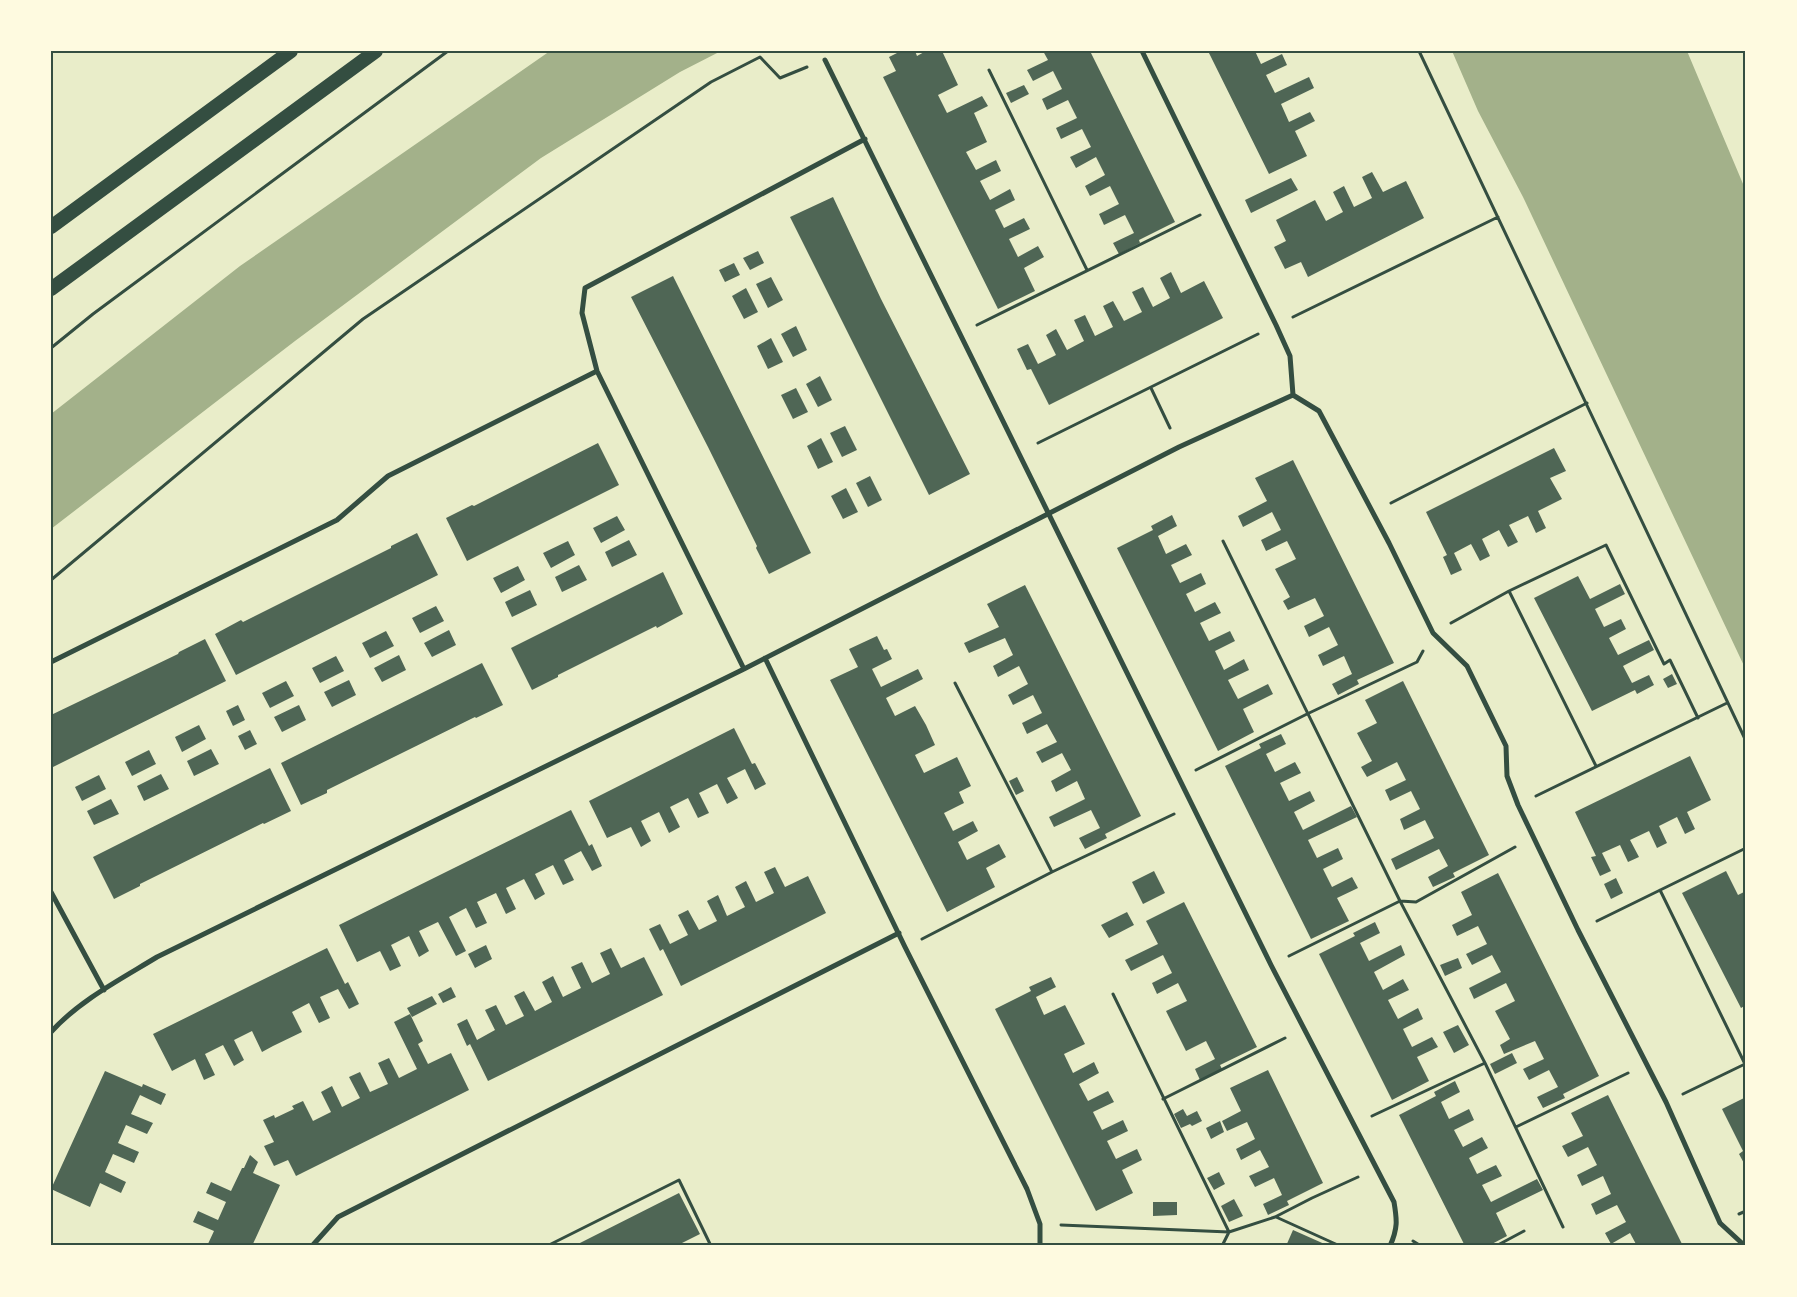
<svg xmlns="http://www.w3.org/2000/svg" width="1797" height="1297" viewBox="0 0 1797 1297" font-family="'Asap Condensed',sans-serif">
  <rect width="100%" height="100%" fill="#e9edc9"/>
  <path fill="#a3b18a" d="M550,51H721L680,72L541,158L295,341L51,529V414L240,266Z
    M1452,51H1687L1746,191V670L1523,197L1478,111Z"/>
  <path fill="#4f6655" d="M901,51H915L917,56L926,51H942L958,85L938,95L947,113L982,96L988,106L974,113L987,142L966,152L976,170L996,160L1001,171L980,181L990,200L1010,189L1015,200L995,210L1004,228L1024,218L1030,229L1009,239L1018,257L1038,246L1044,257L1024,268L1035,291L998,309L883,77L896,71L889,57Z
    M1043,51H1090L1175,222L1139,240L1140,243L1119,254L1113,243L1134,233L1125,215L1104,225L1099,214L1119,204L1110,186L1090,196L1085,186L1105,175L1096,157L1076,168L1070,157L1091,147L1082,129L1061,139L1056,128L1077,118L1068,100L1047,110L1042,99L1062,89L1053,71L1033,81L1027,70L1048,60Z
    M1208,51H1255L1261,64L1282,54L1287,65L1266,75L1275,93L1309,77L1314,88L1281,104L1289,122L1310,112L1315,121L1295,131L1307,156L1269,174Z
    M1024,85L1029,94L1011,103L1006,93Z
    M1372,172L1383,192L1406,181L1424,218L1308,277L1301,262L1285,269L1274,247L1286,241L1276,220L1315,200L1326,221L1343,212L1333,192L1344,186L1354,207L1372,198L1362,177Z
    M1291,178L1298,190L1251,213L1245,200Z
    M833,197L881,299L970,474L929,495L790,217Z
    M758,251L764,263L750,270L743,258Z
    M734,263L740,275L725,282L719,270Z
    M1171,272L1181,293L1204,281L1223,318L1049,405L1031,369L1027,370L1017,349L1028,344L1038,364L1056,355L1046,335L1056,329L1067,350L1084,341L1074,320L1085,315L1095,336L1113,327L1103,306L1113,301L1124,321L1142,312L1132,292L1143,287L1153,307L1170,298L1160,278Z
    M673,276L811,553L769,574L756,548L757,546L708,447L631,297Z
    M771,277L783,300L768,308L756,284Z
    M746,288L758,312L744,319L732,296Z
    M796,326L807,350L793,357L781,334Z
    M771,338L783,362L768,369L757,346Z
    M820,376L832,400L818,407L806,384Z
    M796,388L808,412L793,419L781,395Z
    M845,426L857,450L842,457L830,433Z
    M821,438L833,462L818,469L807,446Z
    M598,443L619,485L467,561L446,518L472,505L474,506Z
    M1554,448L1566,471L1550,478L1562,499L1538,511L1546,528L1536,533L1528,516L1509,525L1518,542L1508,547L1499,530L1482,539L1490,556L1480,561L1471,544L1454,553L1462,570L1451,575L1443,557L1447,555L1426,512Z
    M1293,460L1394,663L1357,680L1359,684L1338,695L1332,684L1352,674L1344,656L1323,666L1318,655L1338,645L1329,627L1309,637L1304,626L1324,616L1315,598L1288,610L1283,601L1290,597L1275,569L1296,559L1287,541L1266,551L1261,540L1281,530L1272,512L1243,527L1238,516L1267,501L1255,478Z
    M870,476L882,500L868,507L856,483Z
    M846,488L858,512L843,519L831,496Z
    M1172,515L1177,526L1158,536L1166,554L1186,544L1192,555L1171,565L1180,583L1201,573L1206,584L1186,594L1195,612L1215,602L1221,613L1200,623L1209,641L1230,631L1235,641L1215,651L1224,670L1244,659L1249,670L1228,680L1238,699L1268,684L1273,694L1243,709L1254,732L1218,751L1117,548L1153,530L1151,526Z
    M617,516L625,530L601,543L593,528Z
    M417,533L438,575L236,675L215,634L241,620L243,622L391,548V546Z
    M629,540L637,555L612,567L605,552Z
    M568,541L575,555L551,568L543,553Z
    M579,565L587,580L562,592L555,577Z
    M518,566L525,580L501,593L493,578Z
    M663,572L683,614L657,628L656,626L558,675V677L532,690L511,648Z
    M1578,576L1590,599L1620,584L1625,594L1595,609L1604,627L1621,619L1626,629L1609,638L1618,655L1649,640L1654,650L1623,666L1632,683L1649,675L1654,685L1637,694L1635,690L1592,711L1534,598Z
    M1025,585L1141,816L1105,834L1107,838L1085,849L1079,838L1100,828L1091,810L1054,827L1049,817L1085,799L1077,781L1056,792L1051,781L1071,770L1062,753L1042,763L1036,752L1057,742L1047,724L1027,734L1022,723L1042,713L1033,695L1013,705L1008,695L1028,684L1019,666L998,677L993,666L1013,655L1005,638L969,653L964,643L999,627L987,604Z
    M530,590L537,605L512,617L505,602Z
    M436,606L444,621L420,633L412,618Z
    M449,630L456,645L432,657L424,643Z
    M386,631L394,646L370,658L362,643Z
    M877,636L884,650L887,649L892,659L872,669L881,687L918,669L923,679L886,698L895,716L915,706L926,725L935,745L915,755L924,773L957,757L971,786L959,792L964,803L944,813L953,831L973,821L978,831L958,842L967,860L999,844L1006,857L986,868L995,887L947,912L830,680L858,667L849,649Z
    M205,639L226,681L51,768V715L178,654L179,652Z
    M399,655L406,670L382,682L374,668Z
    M336,656L344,671L320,683L312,668Z
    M482,663L503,705L476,718L475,717L327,790V793L301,805L281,763Z
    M1672,674L1677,684L1668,688L1663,679Z
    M349,680L356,695L332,707L324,692Z
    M286,681L294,696L270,708L262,693Z
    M1403,681L1489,855L1453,873L1455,877L1433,887L1428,877L1448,866L1439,849L1396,870L1391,859L1434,838L1425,820L1404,830L1400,819L1420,809L1411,791L1390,801L1385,790L1406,780L1397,762L1367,777L1361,767L1372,761L1357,733L1377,723L1365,700Z
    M238,705L245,720L233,726L226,711Z
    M299,705L306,720L282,732L274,717Z
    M199,725L206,739L182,752L175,737Z
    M734,728L752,764L755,763L766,784L755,790L745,769L727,778L738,798L727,804L717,784L699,793L709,813L698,818L688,798L670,807L680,827L669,833L659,812L641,821L651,841L641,847L631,827L607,838L589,801Z
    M250,730L257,744L245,750L238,736Z
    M1281,734L1286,744L1266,754L1275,772L1295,762L1301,773L1280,783L1289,801L1310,791L1315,801L1294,812L1303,830L1351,806L1357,817L1308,840L1317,858L1338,848L1343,859L1323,869L1332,887L1352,877L1358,888L1337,898L1349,921L1311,939L1225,766L1261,748L1259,744Z
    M211,749L219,764L194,776L187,761Z
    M149,750L156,764L132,776L125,762Z
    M1690,756L1711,800L1687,812L1695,829L1685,834L1677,817L1659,826L1667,843L1657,848L1649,831L1630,840L1639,857L1628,862L1620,845L1602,853L1611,871L1600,876L1591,857L1596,856L1575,812Z
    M270,768L291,811L264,824L263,823L140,884V886L114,899L93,857Z
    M161,774L169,789L144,801L137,786Z
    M99,775L106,789L82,801L75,787Z
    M1017,777L1024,791L1016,795L1009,781Z
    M111,799L119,814L94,825L87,811Z
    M571,810L589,846L592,844L602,866L592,871L581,851L564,860L574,880L563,885L553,865L535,874L545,894L535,900L524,879L506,888L516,909L506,914L496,893L477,902L487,923L476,928L466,908L449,917L466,951L456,956L438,922L419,931L429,951L419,957L409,936L391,945L401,966L390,971L380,951L357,962L339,925Z
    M775,867L785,887L808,876L826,913L681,986L663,949L660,951L649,929L660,924L670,944L688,935L678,915L688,910L699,930L717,921L707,901L718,895L727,916L745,907L735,887L746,881L756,902L774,893L764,872Z
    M1154,871L1165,893L1143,904L1132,882Z
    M1726,871L1738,895L1746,891V904L1744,905L1746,909V1005L1741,1008L1682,893Z
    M1498,873L1599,1076L1563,1094L1565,1098L1543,1108L1537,1097L1558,1087L1549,1070L1529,1080L1523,1069L1544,1059L1535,1041L1504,1054L1500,1045L1510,1039L1495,1011L1515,1001L1506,983L1474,999L1469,988L1501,972L1492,955L1472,965L1466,954L1487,944L1478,926L1457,936L1452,925L1472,915L1461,892Z
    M1616,878L1623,893L1611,899L1604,884Z
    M1184,902L1257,1047L1220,1065L1222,1069L1200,1080L1195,1069L1215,1059L1206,1041L1186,1051L1166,1011L1187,1001L1178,983L1157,994L1152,983L1172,973L1163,955L1131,971L1125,960L1158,944L1146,921Z
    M1127,912L1134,925L1109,938L1101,925Z
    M1375,922L1380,933L1360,943L1369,961L1401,945L1405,955L1374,972L1383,990L1403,979L1409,990L1388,1000L1398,1019L1418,1008L1423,1019L1403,1029L1412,1047L1432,1037L1438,1047L1417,1057L1429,1081L1392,1100L1319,954L1355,936L1353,933Z
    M486,945L492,959L475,968L468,954Z
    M327,948L345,984L348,982L359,1004L349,1009L338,989L320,997L330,1018L319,1023L309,1003L292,1012L302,1032L273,1046L262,1052L252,1031L234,1040L244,1060L234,1066L223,1045L205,1054L215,1075L204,1080L195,1059L172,1071L153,1034Z
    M611,948L621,968L644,957L663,995L488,1081L470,1044L467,1046L457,1024L467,1019L477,1040L495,1030L485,1010L496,1005L506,1025L524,1016L514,996L524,991L535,1011L552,1002L542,982L553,976L563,997L581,988L571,967L582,962L592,983L610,974L600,953Z
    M1458,958L1462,968L1445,976L1440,965Z
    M1051,977L1056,987L1036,997L1044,1015L1065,1005L1085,1044L1064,1054L1073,1073L1094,1062L1099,1073L1079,1084L1088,1101L1108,1091L1114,1102L1093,1112L1102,1130L1123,1120L1128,1131L1107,1141L1116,1159L1137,1149L1142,1160L1122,1170L1133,1193L1096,1211L995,1009L1031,991L1029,987Z
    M451,987L456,997L443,1003L438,994Z
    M432,996L437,1004L412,1017L407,1008Z
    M410,1014L423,1041L418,1044L428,1064L451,1053L469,1090L296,1176L288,1160L274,1166L264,1146L274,1142L263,1120L274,1115L275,1118L294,1109L292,1106L303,1101L313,1121L331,1112L321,1092L332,1086L342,1107L360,1098L349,1077L360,1072L370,1092L388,1084L378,1063L389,1058L399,1078L417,1069L394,1022Z
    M1458,1025L1469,1045L1454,1053L1443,1032Z
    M1512,1053L1517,1063L1495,1074L1490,1064Z
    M1268,1070L1323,1183L1287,1201L1289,1205L1268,1215L1263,1204L1282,1195L1274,1178L1255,1187L1249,1176L1269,1167L1260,1150L1241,1160L1236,1149L1255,1139L1247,1122L1227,1131L1222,1121L1241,1111L1230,1088Z
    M105,1071L142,1087L143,1084L166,1094L161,1105L140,1095L131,1114L153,1123L147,1134L126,1125L118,1143L139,1152L134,1163L113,1154L105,1172L126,1182L121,1193L100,1183L90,1207L51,1189Z
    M1455,1081L1460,1092L1441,1102L1449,1119L1469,1109L1474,1120L1454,1130L1463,1147L1482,1137L1488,1148L1469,1158L1477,1174L1496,1165L1502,1176L1482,1185L1491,1202L1537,1179L1543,1190L1496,1213L1507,1236L1488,1246H1465L1399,1115L1436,1096L1434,1092Z
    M1608,1095L1651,1182L1683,1246H1637L1630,1233L1611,1244L1605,1233L1626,1222L1617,1205L1596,1215L1591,1204L1611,1194L1603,1176L1582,1186L1577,1175L1597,1165L1588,1147L1568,1157L1562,1146L1583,1136L1571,1113Z
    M1746,1097V1167L1739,1154L1743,1151L1722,1109Z
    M1183,1109L1187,1116L1197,1111L1202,1121L1192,1126L1190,1124L1181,1128L1174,1114Z
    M1220,1121L1224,1132L1211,1139L1206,1128Z
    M250,1155L258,1162L253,1173L280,1185L252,1246H207L214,1231L193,1222L198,1211L218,1220L226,1202L206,1193L211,1182L231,1191L242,1168H244Z
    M1219,1172L1225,1184L1214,1190L1207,1178Z
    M679,1193L700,1234L676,1246H574Z
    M1234,1199L1243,1216L1229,1222L1221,1206Z
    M1153,1202H1177V1215L1153,1216Z
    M1293,1230L1329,1246H1286Z"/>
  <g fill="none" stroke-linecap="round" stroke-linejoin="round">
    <path stroke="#344e41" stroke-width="3" d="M1419,51L1746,741
      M989,70L1087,270
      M1293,317L1498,217
      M977,325L1200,215
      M51,348L93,314L448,51
      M1151,388L1170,428
      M1038,443L1258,334
      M1391,503L1587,403
      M1223,541L1400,901L1485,1063L1563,1227
      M51,580L363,319L711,82L760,57L780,78L807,67
      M1509,591L1596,766
      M1451,623L1509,591L1606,545L1664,664L1670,660L1698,718
      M955,683L1052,872
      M1196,770L1307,714L1417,662L1423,651
      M1536,796L1727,703
      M1660,890L1745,1064
      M1597,921L1746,848
      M922,939L1052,872L1174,814
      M1289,956L1400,901L1416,902L1515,847
      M1113,994L1229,1232L1222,1246
      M1683,1094L1745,1064
      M1163,1099L1285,1038
      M1372,1116L1485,1063
      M1516,1127L1628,1073
      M1739,1214L1746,1211
      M1276,1217L1340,1246
      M1061,1225L1229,1232L1275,1217L1312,1198L1358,1177
      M1413,1241L1421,1246
      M547,1246L679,1180L711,1246
      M1496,1246L1524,1231"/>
    <path stroke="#344e41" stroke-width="5" d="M1142,51L1276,325L1290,356L1293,395L1319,411L1389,543L1433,633L1467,666L1506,746L1507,776L1518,805L1578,930L1666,1102L1720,1223L1745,1246
      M825,60L1271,965L1394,1202C1397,1220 1398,1228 1390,1246
      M765,658L905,947L1027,1189L1040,1224V1246
      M51,662L337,520L388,476L597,371
      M744,669L597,371L582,313L585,288L865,139
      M51,892L104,990
      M51,1032C80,1000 121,979 157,957L744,669L1179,447L1293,395
      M312,1246L338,1217L899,933"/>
    <path stroke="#344e41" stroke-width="14" d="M51,227L291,51
      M51,289L376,51"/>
  </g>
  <rect width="1797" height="1297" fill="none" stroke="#fefae0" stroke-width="105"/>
  <rect x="52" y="52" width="1692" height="1192" fill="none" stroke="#344e41" stroke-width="2"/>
</svg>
